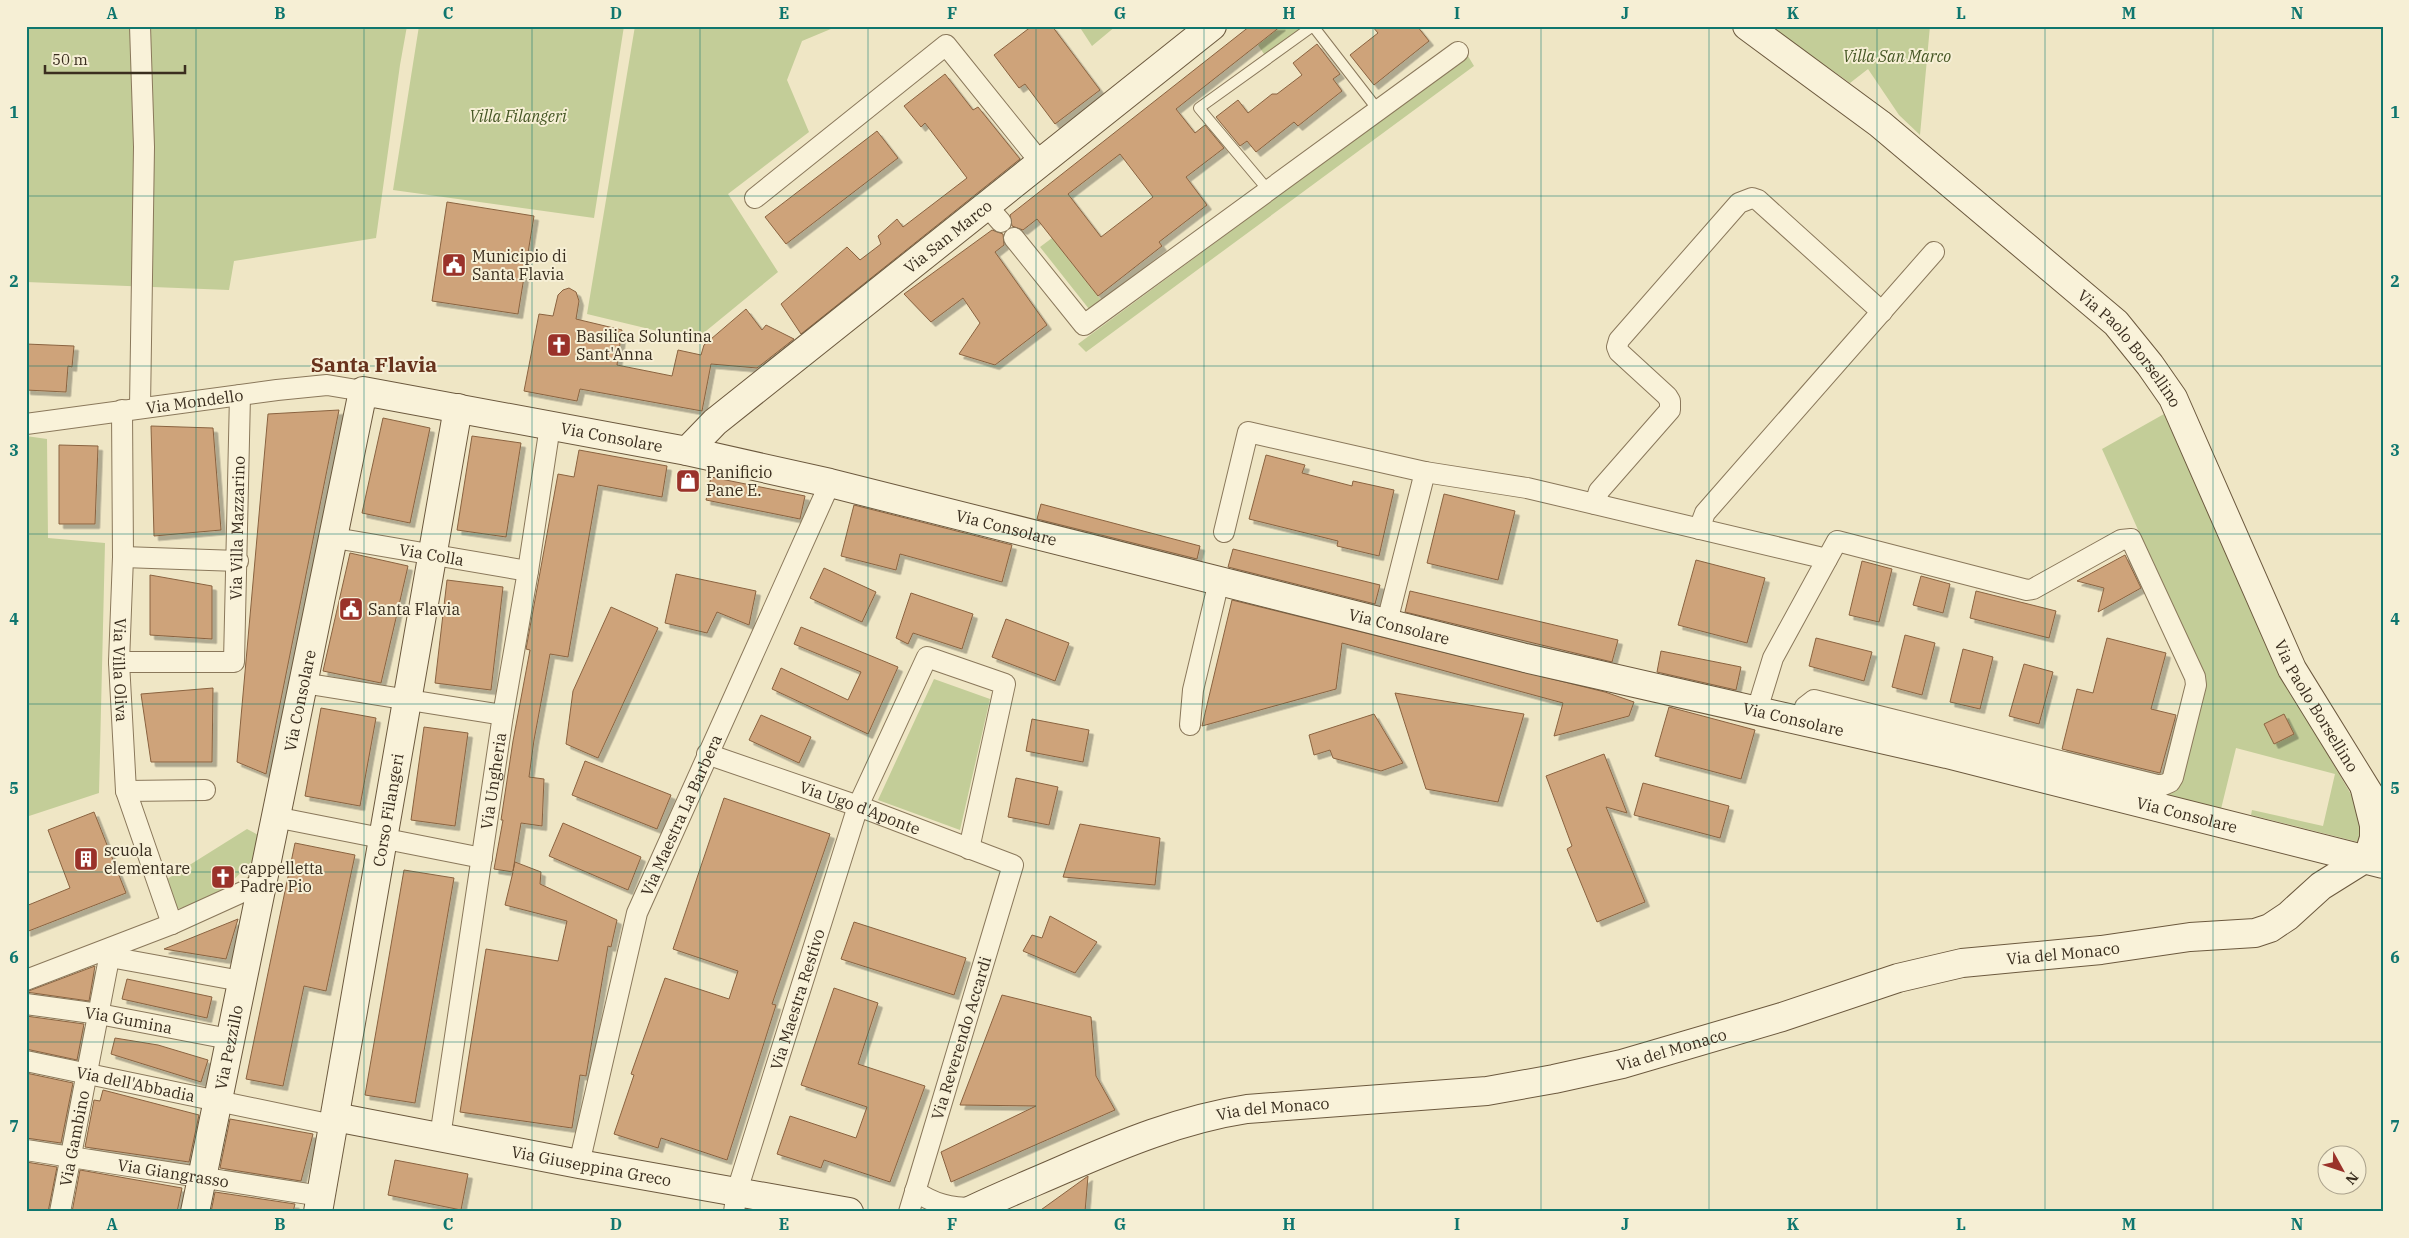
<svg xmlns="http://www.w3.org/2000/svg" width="2409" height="1238" viewBox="0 0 2409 1238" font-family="'IBM Plex Serif',serif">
  <defs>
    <filter id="shadow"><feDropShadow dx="4.5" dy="4.5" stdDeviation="0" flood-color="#0004"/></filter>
  </defs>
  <rect width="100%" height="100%" fill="#efe6c5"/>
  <path fill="#c3cd98" d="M26,26H407L400,65L376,238L234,261L229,290L26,282Z
    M419,26H624L594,218L393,190Z
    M635,26H838L802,41L787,80L809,132L728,194L778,272L695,340L587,314Z
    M1079,26H1116L1092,46Z
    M1281,26H1305L1266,57L1258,45Z
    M1770,26H1930L1920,135L1899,115L1868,69L1850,83Z
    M1468,56L1474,66L1086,352L1078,344Z
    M1052,238L1101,300L1089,309L1040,247Z
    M2164,414L2273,660L2356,803L2360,811L2362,843L2251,815L2252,810L2323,826L2335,774L2236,748L2221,809L2164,794L2205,680L2102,449Z
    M26,436L47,439L48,538L105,543L99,793L26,817Z
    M934,679L990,699L960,830L878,800Z
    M247,829L260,836L253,860L216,898L177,909L164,881Z"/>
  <path fill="#cea37a" stroke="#8a6340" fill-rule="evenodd" filter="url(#shadow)" d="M1032,26H1052L1100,90L1055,124L1025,84L1019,88L994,55Z
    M1250,26H1281L1176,109L1195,133L1205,125L1224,148L1186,177L1207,205L1159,242L1162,246L1098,296L1037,219L1023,230L1012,226L1010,215ZM1120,154L1153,197L1101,237L1068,194Z
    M1372,26H1417L1429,41L1374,85L1350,55L1378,33Z
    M1317,44L1340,74L1333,79L1342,91L1298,126L1294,122L1256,152L1247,141L1240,146L1216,117L1238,100L1248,113L1272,94H1277L1302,75L1293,63Z
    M945,74L973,110L978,107L1020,159L801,334L781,304L847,247L860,260L881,244L878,236L897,219L903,227L967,178L925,123L921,127L904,106Z
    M877,131L898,158L786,244L765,217Z
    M447,202L534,216L518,314L432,301Z
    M992,230L1003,234L1004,245L995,252L1047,325L995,365L959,354L980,323L963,298L931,322L904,294Z
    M569,288L576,292L579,301L576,319L622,330L617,365L672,376L678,350L701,355L704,345L746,309L762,330L766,325L794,339L757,368L711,364L702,411L580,389L577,401L524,391L539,314L553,316L558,295L563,290Z
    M26,344L74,346L72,367L68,366L66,392L26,390Z
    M339,410L266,774L237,762L268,414Z
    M383,418L430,428L410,523L362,513Z
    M151,426L213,428L221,530L154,536Z
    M472,436L521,443L506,537L457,530Z
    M59,445L98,446L95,524H59Z
    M579,450L667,466L662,497L598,485L568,657L550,654L534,740L529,777L544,779L542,826L521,823L513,871L515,862L541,872L540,884L617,920L611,947L608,946L586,1076L580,1075L572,1128L460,1112L486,949L558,961L567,921L505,905L513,872L494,869L503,820H501L513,741L530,650L526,649L558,474L574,477Z
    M1266,455L1305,465L1302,473L1352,486L1353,481L1394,490L1379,556L1337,546L1338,541L1249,519Z
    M711,477L805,496L800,519L706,500Z
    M1444,494L1515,511L1498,580L1427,563Z
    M1041,504L1200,546L1197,559L1037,519Z
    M854,505L1012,545L1002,582L900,554L896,570L841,556Z
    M1233,549L1380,585L1375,604L1228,567Z
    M350,553L408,566L381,683L323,671Z
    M2125,555L2141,588L2098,612L2104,588L2077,581Z
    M1696,560L1765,578L1747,643L1678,625Z
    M1862,561L1892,569L1879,622L1849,615Z
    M824,568L876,592L862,622L810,598Z
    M676,574L756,591L749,625L717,612L707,633L665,623Z
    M150,575L212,586V639L150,635Z
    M1921,576L1950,584L1943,613L1913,605Z
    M447,580L503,587L491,690L435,683Z
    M1410,591L1618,640L1612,662L1405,612Z
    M1976,591L2056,611L2049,638L1970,618Z
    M911,593L973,614L962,649L913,633L908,644L896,638Z
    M1232,600L1605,692L1634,702L1629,716L1554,736L1563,703L1342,643L1336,689L1202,726Z
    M611,607L658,628L598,758L566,744L573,691Z
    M1006,619L1069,643L1055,681L992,657Z
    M801,627L898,667L868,734L772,689L781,668L848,700L861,672L794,644Z
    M1905,635L1935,643L1922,695L1892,687Z
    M1816,638L1872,652L1864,681L1809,666Z
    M2107,638L2166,653L2151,709L2176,715L2160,773L2062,749L2077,689L2093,693Z
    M1963,649L1993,657L1980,709L1950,702Z
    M1661,651L1741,667L1736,690L1657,672Z
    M2024,664L2053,672L2039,724L2009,716Z
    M213,688L212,762H151L141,694Z
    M1395,693L1524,714L1498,802L1426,789Z
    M1669,707L1755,730L1741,779L1655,756Z
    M321,708L376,718L360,806L305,796Z
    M1374,714L1403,763L1381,771L1333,758L1330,750L1314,755L1309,735Z
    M2284,714L2294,734L2274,744L2264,724Z
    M761,715L811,737L799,763L749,740Z
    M1032,719L1089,730L1083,762L1026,751Z
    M424,727L468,733L455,826L411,820Z
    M1604,754L1627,813L1606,807L1645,902L1597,922L1567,849L1572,846L1546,776Z
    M585,761L671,795L657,829L572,795Z
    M1016,778L1058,787L1049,825L1008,817Z
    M1643,783L1729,806L1720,838L1634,815Z
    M724,798L830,834L772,1004L776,1005L727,1160L661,1138L658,1148L614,1134L634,1075L631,1074L665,978L729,999L738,971L673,949Z
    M94,812L126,893L26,932V906L70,888L48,830Z
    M563,823L641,857L628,890L549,856Z
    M1080,824L1160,838L1155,885L1063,877Z
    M295,843L355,855L326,991L304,986L283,1086L246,1079Z
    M404,870L454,878L415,1103L365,1095Z
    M1050,916L1097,942L1075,973L1023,951L1032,935L1042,938Z
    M238,919L226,959L164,949Z
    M854,922L966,958L954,995L841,959Z
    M95,966L89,1001L26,992Z
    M127,979L212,997L207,1018L122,999Z
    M834,988L878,1003L858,1064L925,1086L890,1182L824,1160L821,1168L777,1154L790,1116L856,1138L867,1107L801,1085Z
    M1002,995L1091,1017L1096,1076L1115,1110L951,1182L941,1152L1036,1106L960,1105Z
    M26,1016L84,1024L77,1060L26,1049Z
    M115,1038L158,1045L208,1060L201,1082L111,1054Z
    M26,1073L73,1083L61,1143L26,1138Z
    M103,1090L199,1115L189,1162L85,1147L94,1100L100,1101Z
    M230,1119L313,1134L301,1181L220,1168Z
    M395,1160L468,1174L461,1210L388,1195Z
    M26,1162L57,1167L48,1212H26Z
    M80,1170L182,1188L177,1212H72Z
    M1088,1176L1085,1212H1038Z
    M215,1192L295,1204L293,1212H211Z"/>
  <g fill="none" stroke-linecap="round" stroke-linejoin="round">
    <defs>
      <path id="lane" d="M1268,190L1199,108L1313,26L1378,110"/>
      <g id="street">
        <path d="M140,26L144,147L140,407"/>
        <path d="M755,198L946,45L1041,163"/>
        <path d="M987,206L1001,222"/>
        <path d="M1014,238L1084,325L1458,52"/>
        <path id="s1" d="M122,410L123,557L119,662L126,791L172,924"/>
        <path id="s2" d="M26,424L277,390L327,385L363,391"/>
        <path d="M1595,504L1599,491L1670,410V401L1667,396L1619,352L1617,347L1619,340L1739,203L1752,198L1758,200L1882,312"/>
        <path d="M1699,529L1705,513L1934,252"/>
        <path d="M1224,532L1248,432L1425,472L1527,488L1827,559"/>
        <path id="s3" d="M335,538L528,571"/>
        <path d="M123,557L238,561"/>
        <path d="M1387,622L1425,472"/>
        <path id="s4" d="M119,662H234L240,395"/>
        <path d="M303,683L503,715"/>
        <path d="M1757,710L1773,658L1837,541L2027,590L2033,589L2121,540L2131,539L2195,677L2196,685L2173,777L2170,782L2161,786L1814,700L1805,707L1801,721"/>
        <path d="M1190,725L1193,690L1219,581"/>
        <path id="s5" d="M707,754L858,806L1013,865L909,1212"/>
        <path d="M126,791L205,790"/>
        <path d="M275,817L482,858"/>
        <path d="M110,957L241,981"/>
        <path d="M26,980L172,924L260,884"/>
        <path id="s6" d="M26,1004L99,1014L229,1039"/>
        <path id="s7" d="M26,1061L333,1125"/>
        <path id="s8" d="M440,1137L503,715L528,571L550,426"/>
        <path id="s9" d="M26,1150L321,1196"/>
        <path id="s10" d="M579,1164L637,913L830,483"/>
        <path d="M915,1191C934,1204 950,1208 974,1208"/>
        <path id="s11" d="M60,1212L111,948"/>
        <path id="s12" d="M734,1212L737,1191L858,806L927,657L1005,684L969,849"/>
      </g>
      <g id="secondary">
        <path id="s13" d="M1747,26L1880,124L2116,323L2150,365L2173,398L2292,669L2376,805"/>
        <path id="s14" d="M687,451L715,422L1212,26"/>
        <path id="s15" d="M335,1117L579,1164L849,1212"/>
        <path id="s16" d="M195,1212L363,391L687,451L830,483L1525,658L1947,754L2383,864"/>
        <path id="s17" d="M318,1212L458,408"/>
        <path id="s18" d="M967,1212C998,1197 1030,1184 1062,1170C1122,1144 1182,1119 1247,1109L1487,1091L1554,1079L1622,1064L1782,1017L1898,978L1962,963L2101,950L2190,937L2255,933L2270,928L2288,916L2321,886L2361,861L2370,851L2374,838V825L2365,789"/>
      </g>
    </defs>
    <use href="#lane" stroke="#8a785b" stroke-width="12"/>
    <use href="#street" stroke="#8a785b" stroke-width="22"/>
    <use href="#secondary" stroke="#6c593e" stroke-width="30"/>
    <use href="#lane" stroke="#f9f2d9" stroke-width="10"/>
    <use href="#street" stroke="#f9f2d9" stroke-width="20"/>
    <use href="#secondary" stroke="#f9f2d9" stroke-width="28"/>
  </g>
  <path fill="none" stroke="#0f766e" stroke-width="1" stroke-opacity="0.55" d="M196,26V1212M364,26V1212M532,26V1212M700,26V1212M868,26V1212M1036,26V1212M1204,26V1212M1373,26V1212M1541,26V1212M1709,26V1212M1877,26V1212M2045,26V1212M2213,26V1212M26,196H2383M26,366H2383M26,534H2383M26,704H2383M26,872H2383M26,1042H2383"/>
  <defs>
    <symbol id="civic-square" viewBox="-11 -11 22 22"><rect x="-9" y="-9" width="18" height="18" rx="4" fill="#9a322a" stroke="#f6efd5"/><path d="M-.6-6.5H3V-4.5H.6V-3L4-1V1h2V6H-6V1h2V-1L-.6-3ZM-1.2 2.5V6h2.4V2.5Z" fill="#fff"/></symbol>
    <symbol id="church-square" viewBox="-11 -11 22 22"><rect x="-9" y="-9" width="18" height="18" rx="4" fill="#9a322a" stroke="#f6efd5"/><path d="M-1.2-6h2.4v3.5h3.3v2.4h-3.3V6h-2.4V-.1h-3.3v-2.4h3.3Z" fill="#fff"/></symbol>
    <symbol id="shop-square" viewBox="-11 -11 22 22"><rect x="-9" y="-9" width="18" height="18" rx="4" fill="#9a322a" stroke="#f6efd5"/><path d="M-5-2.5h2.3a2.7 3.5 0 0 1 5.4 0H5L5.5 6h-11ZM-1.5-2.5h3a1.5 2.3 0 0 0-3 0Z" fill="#fff"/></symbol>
    <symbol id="building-square" viewBox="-11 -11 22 22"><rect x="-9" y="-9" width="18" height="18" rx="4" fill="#9a322a" stroke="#f6efd5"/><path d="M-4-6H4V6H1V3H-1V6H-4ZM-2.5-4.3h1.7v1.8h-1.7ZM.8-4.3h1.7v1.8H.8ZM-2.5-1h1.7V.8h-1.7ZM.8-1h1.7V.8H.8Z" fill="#fff"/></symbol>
  </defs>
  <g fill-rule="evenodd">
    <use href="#civic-square" x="440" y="251" width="28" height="28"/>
    <use href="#church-square" x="545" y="331" width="28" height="28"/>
    <use href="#shop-square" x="674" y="467" width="28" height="28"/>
    <use href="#civic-square" x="337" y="595" width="28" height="28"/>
    <use href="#building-square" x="72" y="845" width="28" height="28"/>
    <use href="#church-square" x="209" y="863" width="28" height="28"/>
  </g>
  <g text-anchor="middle" stroke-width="4" stroke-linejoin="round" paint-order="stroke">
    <g font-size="16" font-style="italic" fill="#465725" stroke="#f6efd5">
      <text x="1897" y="62">Villa San Marco</text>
      <text x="518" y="122">Villa Filangeri</text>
    </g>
    <g font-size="16" fill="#3a2e1f" stroke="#f6efd5">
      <text dy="6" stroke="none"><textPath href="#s14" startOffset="338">Via San Marco</textPath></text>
      <text dy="6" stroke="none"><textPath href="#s13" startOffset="502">Via Paolo Borsellino</textPath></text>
      <text dy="6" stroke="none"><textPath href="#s2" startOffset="170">Via Mondello</textPath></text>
      <text dy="6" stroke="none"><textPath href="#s16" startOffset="1091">Via Consolare</textPath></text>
      <text dy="6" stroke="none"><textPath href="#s4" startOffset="249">Via Villa Mazzarino</textPath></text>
      <text dy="6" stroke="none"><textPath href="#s16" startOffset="1496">Via Consolare</textPath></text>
      <text dy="6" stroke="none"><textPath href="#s3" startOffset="98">Via Colla</textPath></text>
      <text dy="6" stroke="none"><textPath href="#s16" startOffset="1901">Via Consolare</textPath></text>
      <text dy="6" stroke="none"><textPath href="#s1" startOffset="260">Via Villa Oliva</textPath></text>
      <text dy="6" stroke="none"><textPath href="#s16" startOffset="522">Via Consolare</textPath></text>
      <text dy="6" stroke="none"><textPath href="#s13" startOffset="908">Via Paolo Borsellino</textPath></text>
      <text dy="6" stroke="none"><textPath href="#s16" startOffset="2306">Via Consolare</textPath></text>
      <text dy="6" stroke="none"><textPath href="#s8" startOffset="360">Via Ungheria</textPath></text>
      <text dy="6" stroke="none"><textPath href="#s5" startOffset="162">Via Ugo d'Aponte</textPath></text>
      <text dy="6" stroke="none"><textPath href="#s17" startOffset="408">Corso Filangeri</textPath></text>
      <text dy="6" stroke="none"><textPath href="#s10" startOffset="365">Via Maestra La Barbera</textPath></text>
      <text dy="6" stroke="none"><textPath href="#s16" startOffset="2711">Via Consolare</textPath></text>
      <text dy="6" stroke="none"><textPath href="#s18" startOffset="1134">Via del Monaco</textPath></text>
      <text dy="6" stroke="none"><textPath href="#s12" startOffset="222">Via Maestra Restivo</textPath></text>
      <text dy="6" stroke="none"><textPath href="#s6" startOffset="104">Via Gumina</textPath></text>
      <text transform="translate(961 1038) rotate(-73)" y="6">Via Reverendo Accardi</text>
      <text dy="6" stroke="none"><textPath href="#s16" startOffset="168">Via Pezzillo</textPath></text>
      <text dy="6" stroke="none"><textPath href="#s18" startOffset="729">Via del Monaco</textPath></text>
      <text dy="6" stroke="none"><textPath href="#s7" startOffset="112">Via dell'Abbadia</textPath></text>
      <text dy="6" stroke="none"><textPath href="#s18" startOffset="325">Via del Monaco</textPath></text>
      <text dy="6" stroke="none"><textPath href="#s11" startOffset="75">Via Gambino</textPath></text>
      <text dy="6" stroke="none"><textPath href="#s15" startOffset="261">Via Giuseppina Greco</textPath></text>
      <text dy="6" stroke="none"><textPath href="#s9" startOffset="149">Via Giangrasso</textPath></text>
    </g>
    <g font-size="16" fill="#3a2e1f" stroke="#f6efd5" text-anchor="start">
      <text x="472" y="262">Municipio di<tspan x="472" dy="18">Santa Flavia</tspan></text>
      <text x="576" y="342">Basilica Soluntina<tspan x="576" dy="18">Sant'Anna</tspan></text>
      <text x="706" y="478">Panificio<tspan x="706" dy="18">Pane E.</tspan></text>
      <text x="368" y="615">Santa Flavia</text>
      <text x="104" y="856">scuola<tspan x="104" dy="18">elementare</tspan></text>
      <text x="240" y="874">cappelletta<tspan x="240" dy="18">Padre Pio</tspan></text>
    </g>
    <g font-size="21" font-weight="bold" fill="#68331d" stroke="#f6efd5">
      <text x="374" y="372">Santa Flavia</text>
    </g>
  </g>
  <rect width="2409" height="1238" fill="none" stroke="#f6efd5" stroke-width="55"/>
  <g transform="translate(2342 1170) rotate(130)"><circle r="24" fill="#f6efd5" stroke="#aba28c"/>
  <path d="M0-4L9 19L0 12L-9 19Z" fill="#9a322a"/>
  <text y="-8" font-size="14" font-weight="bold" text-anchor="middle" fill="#3a2e1f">N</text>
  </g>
  <path d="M45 65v8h140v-8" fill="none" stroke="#3a2e1f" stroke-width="2.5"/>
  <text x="52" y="65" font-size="15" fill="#3a2e1f" stroke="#f6efd5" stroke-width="4" paint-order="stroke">50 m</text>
  <rect x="28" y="28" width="2354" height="1182" fill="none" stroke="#0f766e" stroke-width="2"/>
  <g font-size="16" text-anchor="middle" font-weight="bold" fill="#0f766e">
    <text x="112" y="19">A</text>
    <text x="280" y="19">B</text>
    <text x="448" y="19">C</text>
    <text x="616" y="19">D</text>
    <text x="784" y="19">E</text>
    <text x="952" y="19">F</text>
    <text x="1120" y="19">G</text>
    <text x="1289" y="19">H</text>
    <text x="1457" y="19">I</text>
    <text x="1625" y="19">J</text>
    <text x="1793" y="19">K</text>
    <text x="1961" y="19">L</text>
    <text x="2129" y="19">M</text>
    <text x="2297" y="19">N</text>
    <text x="14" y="118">1</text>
    <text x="2395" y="118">1</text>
    <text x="14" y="287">2</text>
    <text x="2395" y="287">2</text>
    <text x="14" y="456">3</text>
    <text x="2395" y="456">3</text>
    <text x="14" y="625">4</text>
    <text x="2395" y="625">4</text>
    <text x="14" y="794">5</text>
    <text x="2395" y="794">5</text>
    <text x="14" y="963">6</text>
    <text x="2395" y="963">6</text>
    <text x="14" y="1132">7</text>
    <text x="2395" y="1132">7</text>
    <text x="112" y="1230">A</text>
    <text x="280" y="1230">B</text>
    <text x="448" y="1230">C</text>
    <text x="616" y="1230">D</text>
    <text x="784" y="1230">E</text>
    <text x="952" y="1230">F</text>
    <text x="1120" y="1230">G</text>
    <text x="1289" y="1230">H</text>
    <text x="1457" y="1230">I</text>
    <text x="1625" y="1230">J</text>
    <text x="1793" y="1230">K</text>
    <text x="1961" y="1230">L</text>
    <text x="2129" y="1230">M</text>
    <text x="2297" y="1230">N</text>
  </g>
</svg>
